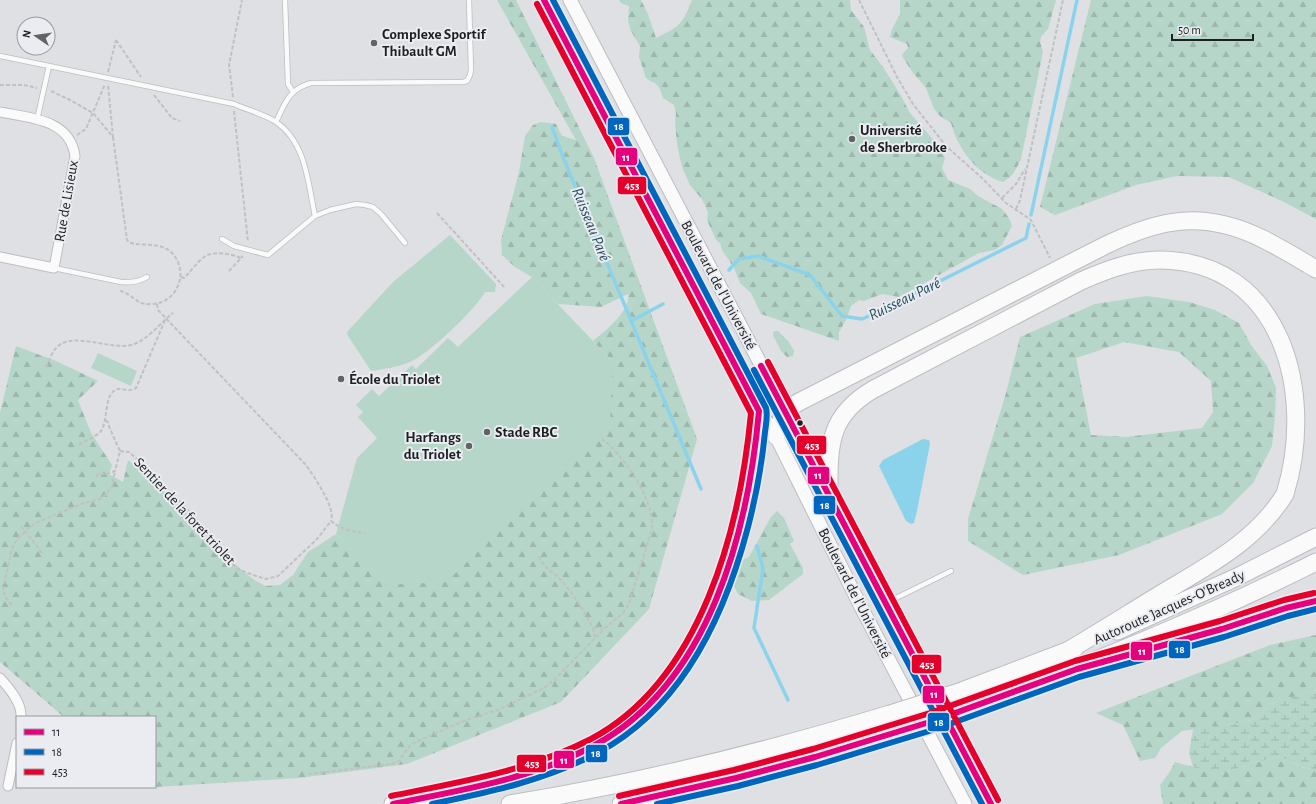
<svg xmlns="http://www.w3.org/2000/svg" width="1316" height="804" viewBox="0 0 1316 804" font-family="'Alegreya Sans',sans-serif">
  <defs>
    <pattern id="forest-firs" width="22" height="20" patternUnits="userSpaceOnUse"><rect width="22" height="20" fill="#b6d6c9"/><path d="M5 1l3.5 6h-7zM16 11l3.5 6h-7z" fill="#9cb7ac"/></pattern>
    <pattern id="wetland-marsh" width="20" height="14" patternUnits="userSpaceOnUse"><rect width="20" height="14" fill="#b6d6c9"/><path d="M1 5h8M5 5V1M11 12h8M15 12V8" fill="none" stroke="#9cb7ac"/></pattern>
  </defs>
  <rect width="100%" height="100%" fill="#dee0e3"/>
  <path fill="url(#forest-firs)" fill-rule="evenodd" d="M497,0H516L594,158L697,439L649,609L561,702L407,764L299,778L155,787V717H64L0,662V413L16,346L56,361L98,381L78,400L91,433L112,465L109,474L123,482L128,460L189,513L215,548L253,579L265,586L280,585L293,575L308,552L336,534L384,584L613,362L593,341C605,331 631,311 628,294L601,307L558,304L532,277L515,267L502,255L501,240L519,172L525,136L533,125L541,122L556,124L562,136L576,140Z
    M619,0H641L648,14L656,38C680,26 682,25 692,0H850L851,10L864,27L870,50L883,67L900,94L910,113L936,143L945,158L942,168L948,180L970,189L978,196L1002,209L1009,218L1012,226L1002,245L995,250L979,253L899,297L882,294L864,301L859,300L851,306L846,320L839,332V341L761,314L751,293L740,283L734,268L722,250L720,243L716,240L707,220L708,213L705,205L701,198L690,185L682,167L677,144L675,123L676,113L674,105L663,98L659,87L655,83L650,81L646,78L639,57L640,46L631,31L628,21L629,6L623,4Z
    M900,0H1056L1048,29L1041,37L1040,42L1043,52L1021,159C1016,169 1013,177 1003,182C976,174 958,149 951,123L940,116L934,109L926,88L913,73L902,56L904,52L908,48L907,44L890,37L892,29L900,14Z
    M1091,0H1316V219L1282,201L1229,177L1177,176L1136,185L1055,215L1040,207Z
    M1147,296L1189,302L1215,310L1239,323L1251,345L1267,366L1276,388L1275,416L1272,446L1253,483L1222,514L1119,555L1023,575L968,541V519L1006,393L1020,337L1095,304ZM1124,342L1179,352L1211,381L1213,412L1202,428L1126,437L1091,435L1076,358Z
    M774,331H778L789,342L794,351L793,356L787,357L781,351L773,335Z
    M777,511L784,518L794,541L790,544L803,568V574L769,600L752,601L738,594L734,586L737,571L742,560L749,557L771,517Z
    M1316,635V690L1270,704L1256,719L1239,723L1182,731L1161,748L1155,758L1140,761L1123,725L1096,713L1270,645Z
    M1280,757L1304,768L1316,769V804H1163L1160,785L1169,773L1175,762L1193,767L1217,775L1256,762Z"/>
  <path fill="url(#wetland-marsh)" d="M1316,690V769L1305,768L1280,757L1256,762L1217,775L1193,767L1189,753L1193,729L1239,723L1256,719L1270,704Z"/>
  <path fill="#b6d6c9" d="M450,235L496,284L495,292H485C475,310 429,354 410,362C398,367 384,369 371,371L348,336L347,332L393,282Z
    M532,277L613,362L610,425L446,582L384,585L336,534L357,458L377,438L358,417L363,412L356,405L372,389L379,396L412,365L416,369L448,338L458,347Z
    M98,353L137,371L131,386L91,368Z"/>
  <path fill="#8bd3eb" d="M923,439L929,440L930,444L917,511L914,523L911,524L906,521L879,466L883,460Z"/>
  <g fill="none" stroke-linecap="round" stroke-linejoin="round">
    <path stroke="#8bd3eb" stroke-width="3.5" d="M552,127L563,157L701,489
      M1031,215L1077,0
      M729,270L739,259L758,256L810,275L842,316L862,319L876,313L1026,238L1029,224
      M631,321L663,304
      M757,546L763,568L754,628L788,700"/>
    <defs>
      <path id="lane" d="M285,0L288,84L293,92
        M0,56L234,104C247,110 264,114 276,122C306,142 308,183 315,216
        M37,120L49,66
        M276,122C285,103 289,89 311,83L463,82L467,81L470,75L471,70L469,0
        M222,239L234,246L268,255L315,216L330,210L356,204L365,205L373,207L381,214L405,243
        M54,268L121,282C132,283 139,282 147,277
        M886,603L951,571"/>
      <path id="street" d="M0,112C30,118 70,119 75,156L54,268L0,257
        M0,678C9,688 22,703 21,717
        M8,786L17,743"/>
      <path id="secondary" d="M544,0L759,411L776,436L861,607L965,804
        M570,0L991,804"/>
      <path id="highway" d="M776,436L784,411L799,402L1104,246C1161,218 1204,210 1263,239C1281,248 1299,259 1316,269
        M829,496C829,447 827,416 874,389L1081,281C1106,270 1132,260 1160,260C1282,261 1316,393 1285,494C1257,540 1208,566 1164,592C1131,612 1098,633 1064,653
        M1117,631L1237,577L1316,537
        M1147,649L1222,629L1263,614L1316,601
        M962,691L1075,648
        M971,708C1089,665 1204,618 1316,562
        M393,804C457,790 523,781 582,752C621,734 655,703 679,668C727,600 754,493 759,411
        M510,804C639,783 765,752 890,714
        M621,804L783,766L899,732"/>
    </defs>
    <use href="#lane" stroke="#bcbdc0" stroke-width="6"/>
    <use href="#street" stroke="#bcbdc0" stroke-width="11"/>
    <use href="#secondary" stroke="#bcbdc0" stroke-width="15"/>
    <use href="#highway" stroke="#bcbdc0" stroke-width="19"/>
    <path stroke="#c1c1c2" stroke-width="2" stroke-dasharray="4 2" stroke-linecap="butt" d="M859,0L897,77L913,104L946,146L982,178L1006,203L1031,220L1050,258
      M116,40L141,77
      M108,72L116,40
      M0,85H24L37,88
      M51,91L70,100L93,113L113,137L108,85
      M154,95L172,118L180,121
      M233,97L229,65L242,0
      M234,111L248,242
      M77,135L86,129L105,84
      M113,137L127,240C134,249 158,239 172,253C190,272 177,304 151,304C140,305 137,300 129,295C126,293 122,291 118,290
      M1002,198L1016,184L1025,169
      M1016,209L1020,200L1063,0
      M437,213L505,288
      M229,271L243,256
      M181,277L184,278L186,276C192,270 197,262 204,257C214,250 231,254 241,258
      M157,304L158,310L306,465C313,475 336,508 331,520
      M46,367C49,361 52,351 58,346C76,332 110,350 131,345C147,341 160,323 173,313
      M79,445C86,440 96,437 101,431C108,421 104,397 115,390C120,387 125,391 130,390C132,390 134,389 136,388L166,318
      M120,451L129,452L136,458L146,470L169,490L199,522L207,536L223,555L238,569L253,575L266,579L278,576L317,539L331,521C341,529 352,532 365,533
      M96,477L98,474H106L115,471L120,451L114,438L107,421L105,420
      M21,526L42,553
      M539,556C543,567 552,571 560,579C570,590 595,624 595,638
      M12,605L6,598L3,590L11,552L14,544L18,538L31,526L40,521L84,503L101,499L112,487L115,471
      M594,627L603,630
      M308,774L392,764L399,761L410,745L418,741L466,720L500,709L544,688L554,680L604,629L623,613L629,604L652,529C655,500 624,456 602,439"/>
    <use href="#lane" stroke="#fafafb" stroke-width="4.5"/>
    <use href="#street" stroke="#fafafb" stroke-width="9"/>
    <use href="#secondary" stroke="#fafafb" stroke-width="13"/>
    <use href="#highway" stroke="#fafafb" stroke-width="17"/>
    <defs>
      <path id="highway-bridge" d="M890,714L962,691
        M899,732L971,708"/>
    </defs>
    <use href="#highway-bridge" stroke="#bcbdc0" stroke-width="19" stroke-linecap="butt"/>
    <use href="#highway-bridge" stroke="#fafafb" stroke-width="17"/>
    <defs>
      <path id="bus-1" d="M761,366L991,804
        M393,804C462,790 533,779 595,745C710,683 748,531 759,411L544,0
        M621,804L736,778L815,757L933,721L1077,669L1222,629L1286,608L1316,601"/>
      <path id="bus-2" d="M754,370L982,804
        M432,804C490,792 547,780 599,752C683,707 725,615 748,527C756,496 762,464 765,432C766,424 768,415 766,408L553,0
        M657,804L738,786L817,765L936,729L1079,677L1224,637L1288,616L1316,609"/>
      <path id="bus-3" d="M768,362L998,800
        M391,796C459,782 529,771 591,739C702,680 740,528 751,413L537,4
        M619,796L734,770L813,749L930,713L1075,661L1220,621L1284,600L1314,593"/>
    </defs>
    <use href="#bus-1" stroke="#eaecf2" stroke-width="9"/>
    <use href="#bus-2" stroke="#eaecf2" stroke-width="9"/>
    <use href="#bus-3" stroke="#eaecf2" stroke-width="9"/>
    <use href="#bus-1" stroke="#e5007d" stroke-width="6"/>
    <use href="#bus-2" stroke="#0065bd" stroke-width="6"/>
    <use href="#bus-3" stroke="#e4002b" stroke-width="6"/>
  </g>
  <g fill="#616365" stroke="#eaecf2" stroke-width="1.5">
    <circle cx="374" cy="43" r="4"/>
    <circle cx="852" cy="139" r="4"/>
    <circle cx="341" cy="379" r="4"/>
    <circle cx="487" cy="432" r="4"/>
    <circle cx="469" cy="446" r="4"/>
  </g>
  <circle fill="#1e1f21" stroke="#eaecf2" stroke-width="1.5" cx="800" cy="423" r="3.5"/>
  <g text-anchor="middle" stroke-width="4" stroke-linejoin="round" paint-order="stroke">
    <g font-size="15" font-weight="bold" fill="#1e1f21" stroke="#eaecf2" text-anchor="start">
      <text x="382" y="39">Complexe Sportif<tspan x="382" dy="17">Thibault GM</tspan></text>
      <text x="860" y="135">Université<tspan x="860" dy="17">de Sherbrooke</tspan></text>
      <text x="349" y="384">École du Triolet</text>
      <text x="495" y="437">Stade RBC</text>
      <text x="461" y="442" text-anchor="end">Harfangs<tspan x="461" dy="17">du Triolet</tspan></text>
    </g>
    <g font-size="15" fill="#1e1f21" stroke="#eaecf2">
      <text transform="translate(66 201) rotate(-80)" y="5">Rue de Lisieux</text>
      <text transform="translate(719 285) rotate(62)" y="5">Boulevard de l'Université</text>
      <text transform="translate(185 511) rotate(47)" y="5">Sentier de la foret triolet</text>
      <text transform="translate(855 593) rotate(63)" y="5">Boulevard de l'Université</text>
      <text transform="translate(1169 607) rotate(-24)" y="5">Autoroute Jacques-O'Bready</text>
    </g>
    <g font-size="16" font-style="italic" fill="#234f5e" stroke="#eaecf2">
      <text transform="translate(592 224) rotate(68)" y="6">Ruisseau Paré</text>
      <text transform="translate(904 298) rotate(-26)" y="6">Ruisseau Paré</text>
    </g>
  </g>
  <g stroke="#eaecf2" stroke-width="1.5">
    <rect x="607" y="117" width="23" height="19" rx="4" fill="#0065bd"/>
    <rect x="615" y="147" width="23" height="19" rx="4" fill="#e5007d"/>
    <rect x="617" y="176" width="30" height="19" rx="4" fill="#e4002b"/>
    <rect x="796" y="435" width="31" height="20" rx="4" fill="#e4002b"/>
    <rect x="807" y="466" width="23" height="19" rx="4" fill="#e5007d"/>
    <rect x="813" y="495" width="23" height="20" rx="4" fill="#0065bd"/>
    <rect x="1168" y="640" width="23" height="19" rx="4" fill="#0065bd"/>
    <rect x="1130" y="641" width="23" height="20" rx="4" fill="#e5007d"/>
    <rect x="911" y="654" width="31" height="20" rx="4" fill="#e4002b"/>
    <rect x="922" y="685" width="23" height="19" rx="4" fill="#e5007d"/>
    <rect x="927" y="712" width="23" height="20" rx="4" fill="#0065bd"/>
    <rect x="585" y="744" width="23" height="19" rx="4" fill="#0065bd"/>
    <rect x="553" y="750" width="22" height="19" rx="4" fill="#e5007d"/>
    <rect x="516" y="754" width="31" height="19" rx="4" fill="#e4002b"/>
  </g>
  <g font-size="11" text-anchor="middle" font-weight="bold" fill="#fff">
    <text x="619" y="130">18</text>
    <text x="626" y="161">11</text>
    <text x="632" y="189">453</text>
    <text x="812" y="449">453</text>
    <text x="818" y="479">11</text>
    <text x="825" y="509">18</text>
    <text x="1180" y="653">18</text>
    <text x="1142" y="655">11</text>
    <text x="927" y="668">453</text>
    <text x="934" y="698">11</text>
    <text x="939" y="726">18</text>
    <text x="596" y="757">18</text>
    <text x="564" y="764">11</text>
    <text x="532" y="767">453</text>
  </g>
  <rect x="16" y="716" width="140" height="72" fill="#eaecf2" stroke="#989a9e"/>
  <rect x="24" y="729" width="20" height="6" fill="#e5007d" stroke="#989a9e"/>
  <text x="52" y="736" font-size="12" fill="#1e1f21">11</text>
  <rect x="24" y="749" width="20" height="6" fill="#0065bd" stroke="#989a9e"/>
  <text x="52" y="756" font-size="12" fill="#1e1f21">18</text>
  <rect x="24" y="769" width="20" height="6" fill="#e4002b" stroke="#989a9e"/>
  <text x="52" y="776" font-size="12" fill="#1e1f21">453</text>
  <g transform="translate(36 36) rotate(283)"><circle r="19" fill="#eaecf2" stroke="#989a9e"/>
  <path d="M0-3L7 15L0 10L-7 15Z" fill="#616365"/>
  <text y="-6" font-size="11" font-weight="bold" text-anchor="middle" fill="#1e1f21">N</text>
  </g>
  <path d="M1172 34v6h81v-6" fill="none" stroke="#1e1f21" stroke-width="2"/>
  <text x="1178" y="34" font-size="12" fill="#1e1f21" stroke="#eaecf2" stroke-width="3" paint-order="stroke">50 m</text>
</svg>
